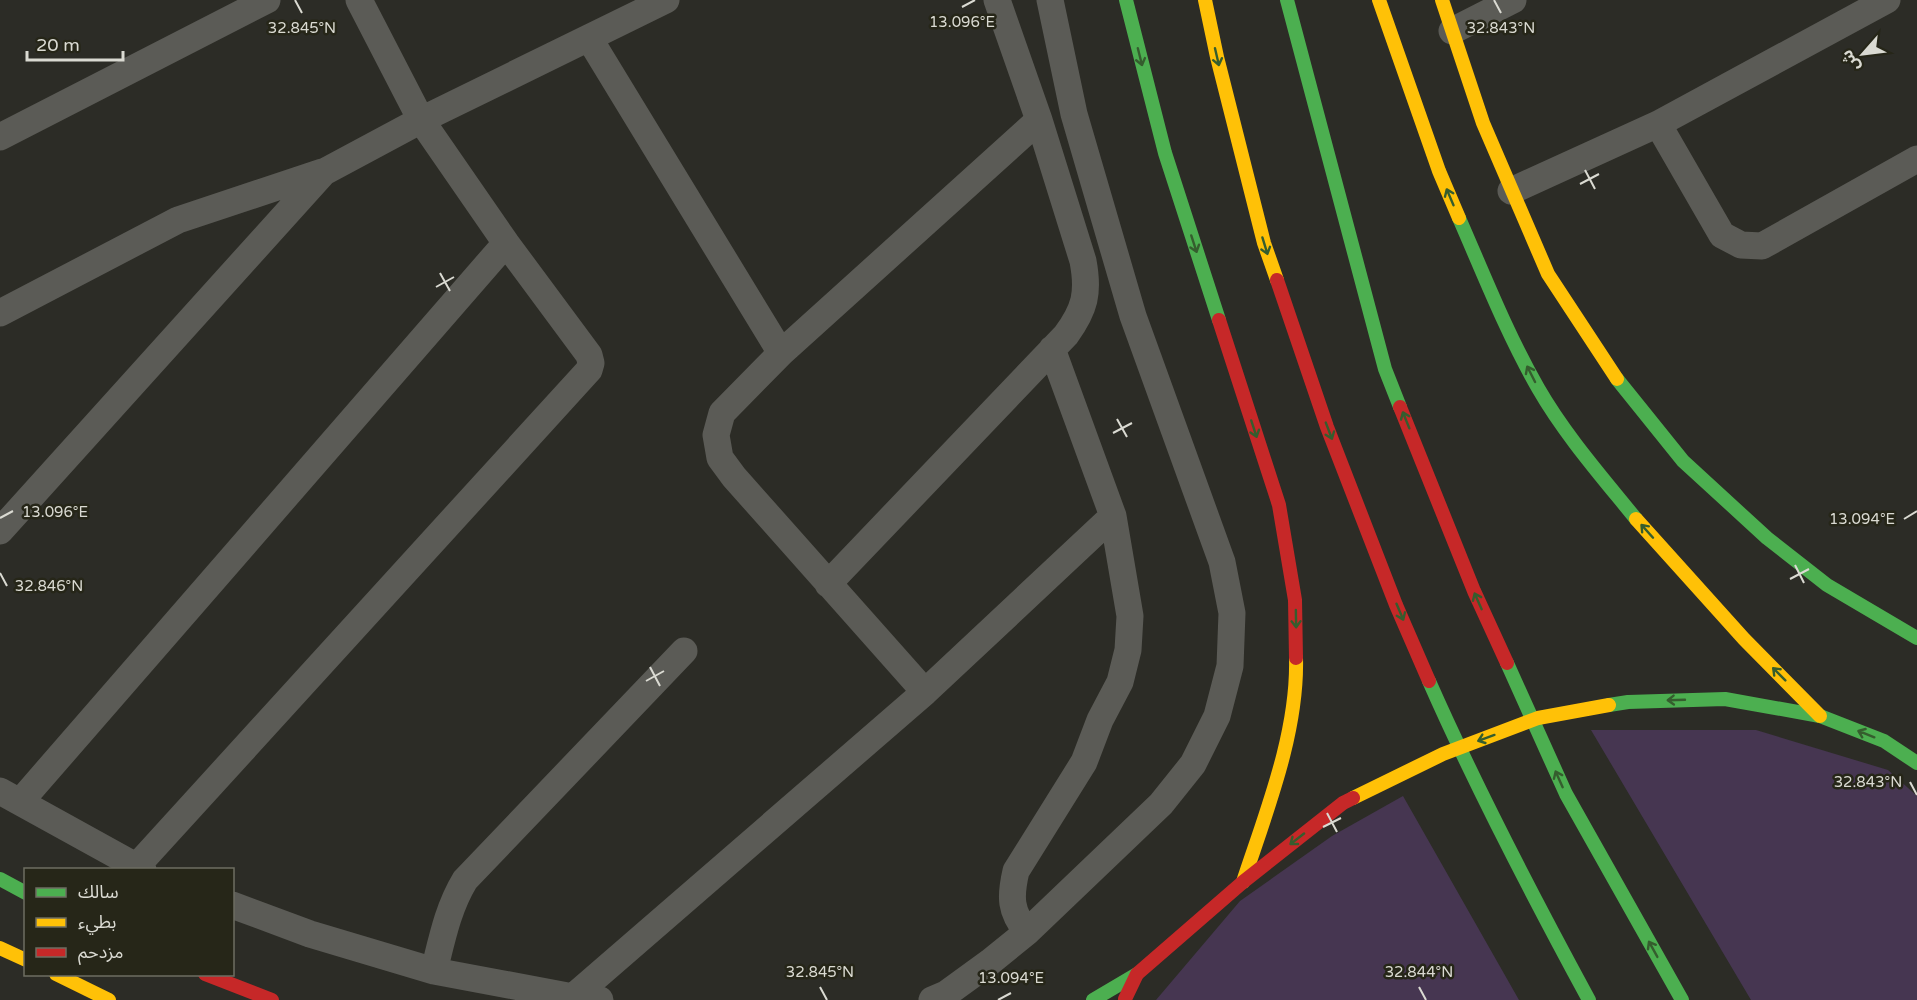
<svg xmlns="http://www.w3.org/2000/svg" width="1917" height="1000" viewBox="0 0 1917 1000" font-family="'Varela Round','Noto Sans Arabic',sans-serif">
  <rect width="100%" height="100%" fill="#2c2c26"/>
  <path fill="#463651" d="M1591,730H1756L1888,770L1917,796V1000H1751Z
    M1403,796L1519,1000H1156L1240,901L1332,836Z"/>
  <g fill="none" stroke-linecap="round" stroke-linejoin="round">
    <path stroke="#5b5b56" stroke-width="27" d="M1452,31L1513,0
      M589,38L781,353
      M1658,124L1722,235L1741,245L1762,246L1917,159
      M0,137L267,0
      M1511,191L1658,124L1887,0
      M0,313L178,220L322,172
      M0,531L324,172L421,120L666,0
      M828,584L1066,335C1085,309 1089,293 1083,261L1039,120L997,0
      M925,692L734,477L720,458L716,435L722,413L781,353L1039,120
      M0,791L143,870
      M20,802L506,243
      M136,867L589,370L591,363L589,355L506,243L421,120L359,0
      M232,905L310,934L434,971L573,997L600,1000
      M1027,932C1010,911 1010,897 1016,871L1084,762L1100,720L1120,682L1128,650L1130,616L1113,516L1052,349
      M434,971C442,939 448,908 465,880L684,651
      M573,997L925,692L1113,516
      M932,1000L946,994L990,962L1027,932L1161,804L1193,764L1217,716L1230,666L1232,613L1222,562L1133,316L1074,114L1050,0"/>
    <path stroke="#4caf50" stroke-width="14" d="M1126,0L1165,153L1219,320
      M1287,0L1385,369L1400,407
      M1459,218C1484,275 1507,334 1538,388C1565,435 1602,477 1636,519
      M1617,379L1683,461L1767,538L1827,585L1917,638
      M1507,663L1566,794L1682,1000
      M1429,681C1477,790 1532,895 1589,1000
      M1609,705L1628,702L1725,699L1820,716L1884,741L1917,763
      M0,879L26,893
      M1093,1000L1137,974"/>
    <path stroke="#ffc107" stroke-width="14" d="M1205,0L1217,57L1264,243L1277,280
      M1379,0L1439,171L1459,218
      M1442,0L1483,123L1548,274L1617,379
      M1636,519L1744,639L1820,716
      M1353,798L1443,754L1538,718L1609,705
      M1243,882C1266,812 1298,733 1296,658
      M0,948L26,960
      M56,974L109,1000"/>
    <path stroke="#c62828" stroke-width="14" d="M1277,280L1327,427L1396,605L1429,681
      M1219,320L1279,505L1295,600L1296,658
      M1400,407L1474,591L1507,663
      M205,974L272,1000
      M1125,999L1137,974L1243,882L1343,803L1353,798"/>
  </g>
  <defs><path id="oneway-shaft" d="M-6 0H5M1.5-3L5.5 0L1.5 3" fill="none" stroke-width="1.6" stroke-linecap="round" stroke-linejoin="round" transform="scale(1.5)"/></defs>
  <g stroke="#355d2e">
    <use href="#oneway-shaft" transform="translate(1140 57) rotate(76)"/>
    <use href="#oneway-shaft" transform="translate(1217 57) rotate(77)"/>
    <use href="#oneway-shaft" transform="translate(1450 197) rotate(-113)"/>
    <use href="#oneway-shaft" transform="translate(1194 244) rotate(72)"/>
    <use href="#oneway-shaft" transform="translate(1265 246) rotate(73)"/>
    <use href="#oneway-shaft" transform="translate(1531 374) rotate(-117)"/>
    <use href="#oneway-shaft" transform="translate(1406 420) rotate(-112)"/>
    <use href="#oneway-shaft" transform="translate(1254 429) rotate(72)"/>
    <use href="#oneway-shaft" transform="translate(1329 431) rotate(69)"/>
    <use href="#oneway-shaft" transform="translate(1647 531) rotate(-132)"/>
    <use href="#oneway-shaft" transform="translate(1478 601) rotate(-114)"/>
    <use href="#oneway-shaft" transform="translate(1400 612) rotate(67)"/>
    <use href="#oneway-shaft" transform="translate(1296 619) rotate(89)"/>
    <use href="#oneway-shaft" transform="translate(1779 674) rotate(-135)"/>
    <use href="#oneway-shaft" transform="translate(1676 700) rotate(178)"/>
    <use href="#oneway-shaft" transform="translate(1866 734) rotate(-158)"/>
    <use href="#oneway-shaft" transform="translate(1486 738) rotate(160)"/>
    <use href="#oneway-shaft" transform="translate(1559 779) rotate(-114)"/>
    <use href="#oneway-shaft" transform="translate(1297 839) rotate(142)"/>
    <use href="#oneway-shaft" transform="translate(1653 949) rotate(-119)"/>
  </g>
  <path fill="none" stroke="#dadad2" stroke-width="2" d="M295,0L302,13M1494,0L1501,13M962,7L975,0M1585,170L1595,189M1580,184L1599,174M440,273L450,291M436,287L454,277M1117,419L1127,437M1113,433L1132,423M0,518L13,511M1904,519L1917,511M1795,565L1804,583M0,573L7,586M1790,579L1809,569M650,667L660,686M646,681L664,671M1910,782L1917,795M1327,813L1337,832M1323,827L1341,818M820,987L827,1000M1419,987L1426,1000M998,1000L1011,993"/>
  <g font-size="15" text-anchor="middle" fill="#dadad2" stroke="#262618" stroke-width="5" stroke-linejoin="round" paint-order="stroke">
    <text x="962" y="27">13.096°E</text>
    <text x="302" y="33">32.845°N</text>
    <text x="1501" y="33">32.843°N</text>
    <text x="55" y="517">13.096°E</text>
    <text x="1862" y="524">13.094°E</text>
    <text x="49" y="591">32.846°N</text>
    <text x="1868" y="787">32.843°N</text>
    <text x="820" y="977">32.845°N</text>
    <text x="1419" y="977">32.844°N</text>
    <text x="1011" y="983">13.094°E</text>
  </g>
  <rect x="24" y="868" width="210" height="108" fill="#262618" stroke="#6e6e62" stroke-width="1.5"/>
  <rect x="36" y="888" width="30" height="9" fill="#4caf50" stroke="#6e6e62" stroke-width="1.5"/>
  <text x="78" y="898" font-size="18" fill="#dadad2">سالك</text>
  <rect x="36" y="918" width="30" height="9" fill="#ffc107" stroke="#6e6e62" stroke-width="1.5"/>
  <text x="78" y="928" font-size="18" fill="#dadad2">بطيء</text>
  <rect x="36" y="948" width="30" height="9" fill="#c62828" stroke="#6e6e62" stroke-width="1.5"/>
  <text x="78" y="958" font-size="18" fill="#dadad2">مزدحم</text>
  <g transform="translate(1863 54) rotate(242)" stroke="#262618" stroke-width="4.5" paint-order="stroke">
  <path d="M0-4.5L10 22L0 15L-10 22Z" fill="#dadad2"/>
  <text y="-9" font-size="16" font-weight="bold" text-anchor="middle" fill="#dadad2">ش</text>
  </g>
  <path d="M27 51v9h96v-9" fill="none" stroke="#dadad2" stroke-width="3"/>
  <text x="36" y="51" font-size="18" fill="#dadad2" stroke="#262618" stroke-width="4.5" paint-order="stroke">20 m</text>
</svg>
